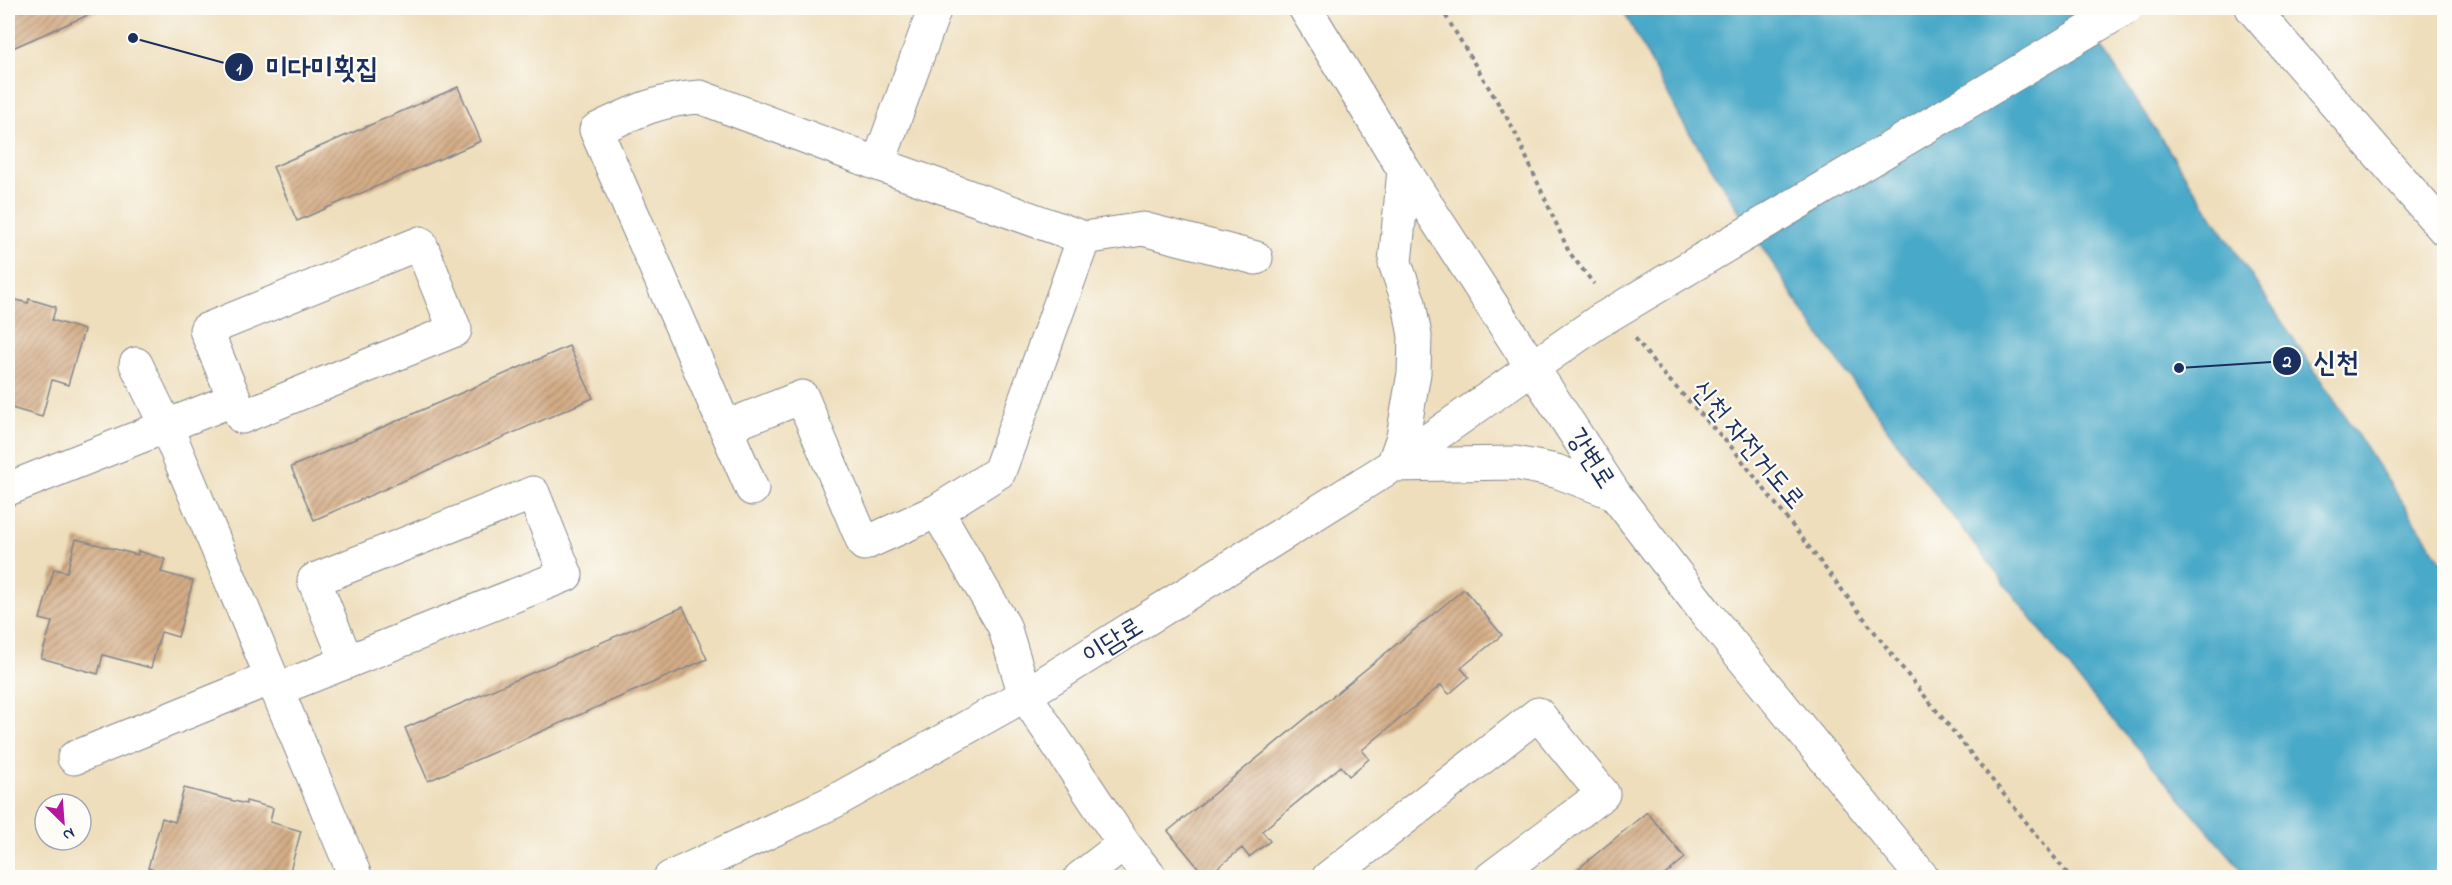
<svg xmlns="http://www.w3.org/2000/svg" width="2452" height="885" viewBox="0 0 2452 885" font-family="'Indie Flower','Poor Story',sans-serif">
  <defs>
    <pattern id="building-hatch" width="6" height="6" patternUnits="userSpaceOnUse" patternTransform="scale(1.5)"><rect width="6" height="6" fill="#d4ad87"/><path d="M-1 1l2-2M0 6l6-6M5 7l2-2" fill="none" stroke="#ab8d72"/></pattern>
  </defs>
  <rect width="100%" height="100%" fill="#fdfcf7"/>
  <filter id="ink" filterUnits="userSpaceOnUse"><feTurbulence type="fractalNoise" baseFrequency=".0167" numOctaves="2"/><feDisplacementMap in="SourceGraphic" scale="12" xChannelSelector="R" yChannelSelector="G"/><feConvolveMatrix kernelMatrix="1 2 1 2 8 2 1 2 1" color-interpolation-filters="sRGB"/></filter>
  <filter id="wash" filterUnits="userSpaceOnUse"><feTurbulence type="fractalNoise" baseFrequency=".008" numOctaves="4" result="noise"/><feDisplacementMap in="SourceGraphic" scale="24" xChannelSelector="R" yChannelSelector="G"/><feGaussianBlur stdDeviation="1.35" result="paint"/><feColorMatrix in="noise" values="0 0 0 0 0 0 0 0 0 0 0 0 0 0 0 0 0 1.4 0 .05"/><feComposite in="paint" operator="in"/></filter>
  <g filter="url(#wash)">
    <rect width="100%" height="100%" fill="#eedebc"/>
    <path fill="#49a9c8" stroke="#326c93" stroke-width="1.5" d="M1622,8H2076L2256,283L2444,565V877H2248L2082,684L1916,469L1806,316L1682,121Z"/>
    <g id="blocks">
      <path fill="url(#building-hatch)" d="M8,8H104L8,50Z
        M458,87L481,141L297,221L273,167Z
        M8,298L28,303L29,299L56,307L52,320L84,330L68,385L52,380L42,417L8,407Z
        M569,346L593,398L314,520L291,467Z
        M76,539L138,555V551L165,559L161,572L193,581L178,637L161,632L151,668L103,655L98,674L41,658L52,622L40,619L54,569L67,572Z
        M1464,589L1502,635L1461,668L1469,677L1449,694L1441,685L1362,750L1369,759L1349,776L1341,766L1262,831L1270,841L1249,857L1242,848L1206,877L1168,831Z
        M683,607L707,659L428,781L405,728Z
        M184,788L246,804V801L273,808L270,822L301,831L288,878H158L160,872L148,868L162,818L175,822Z
        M1647,812L1685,858L1661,878H1567Z"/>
    </g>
  </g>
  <g filter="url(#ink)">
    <use href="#blocks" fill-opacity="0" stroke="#84868d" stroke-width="1.5"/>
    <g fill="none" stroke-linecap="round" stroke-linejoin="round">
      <defs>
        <path id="minor" d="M2252,8L2444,229
          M878,164L935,8
          M420,243L455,330L242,417L206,330Z
          M136,364L166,426L356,878
          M726,427L802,397L864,544L937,511L1004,626L1025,695L1124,844L1151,878
          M8,489L235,399
          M752,489L596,130C632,113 660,99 700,97L878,164L1084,238L1143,229L1256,258
          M937,511L999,472L1084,238
          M276,690L566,575L533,493L314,580L347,662
          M74,758L271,678
          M670,878L833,802L1025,695L1393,465L1533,367
          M1080,878L1124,844
          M1328,878L1538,714L1603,794L1491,878"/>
        <path id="major" d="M1305,8L1404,170L1614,493L1706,613L1923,878
          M1404,170L1395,263L1409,303L1415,336L1414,373L1403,437L1393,465L1515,463L1556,471L1614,493
          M1533,367L1599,321"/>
      </defs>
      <use href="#minor" stroke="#84868d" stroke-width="35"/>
      <use href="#major" stroke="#84868d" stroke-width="35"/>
      <path stroke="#84868d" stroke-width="4" stroke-dasharray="4.5 4.5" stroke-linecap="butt" d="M1441,8L1513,128L1569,252L1594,284
        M1635,338L1659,369L1734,450L1907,674L2071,878"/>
      <use href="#minor" stroke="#fff" stroke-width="33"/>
      <use href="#major" stroke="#fff" stroke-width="33"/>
      <defs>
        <path id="major-bridge" d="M1599,321L2126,8"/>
      </defs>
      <use href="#major-bridge" stroke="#84868d" stroke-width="35" stroke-linecap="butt"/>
      <use href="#major-bridge" stroke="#fff" stroke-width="33"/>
    </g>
  </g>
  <g text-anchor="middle" stroke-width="4.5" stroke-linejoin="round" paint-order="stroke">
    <g font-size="27" fill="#1b2f5e" stroke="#fdfcf7">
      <text transform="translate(1749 444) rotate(50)" y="9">신천 자전거도로</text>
      <text transform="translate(1592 458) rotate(57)" y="9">강변로</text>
      <text transform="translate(1112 640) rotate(-32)" y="9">이담로</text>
    </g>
  </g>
  <path fill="none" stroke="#1b2f5e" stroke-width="2" d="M133 38L239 67M2179 368L2287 361"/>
  <g fill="#1b2f5e" stroke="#fdfcf7" stroke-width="2">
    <circle cx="133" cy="38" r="6"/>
    <circle cx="2179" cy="368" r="6"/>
    <circle cx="239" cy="67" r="15"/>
    <circle cx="2287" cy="361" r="15"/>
  </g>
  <g font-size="18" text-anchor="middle" font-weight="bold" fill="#fff">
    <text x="239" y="74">1</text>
    <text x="2287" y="367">2</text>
  </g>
  <g font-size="28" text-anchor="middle" font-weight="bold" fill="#1b2f5e" stroke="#fdfcf7" stroke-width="4.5" stroke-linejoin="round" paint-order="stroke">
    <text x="322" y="77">미다미횟집</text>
    <text x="2336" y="371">신천</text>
  </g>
  <rect width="2452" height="885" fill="none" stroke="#fdfcf7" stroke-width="30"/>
  <g transform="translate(63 822) rotate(155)"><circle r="28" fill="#fdfcf7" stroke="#a3aaba" stroke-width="1.5"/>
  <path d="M0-4.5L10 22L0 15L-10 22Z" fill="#b5179e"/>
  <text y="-9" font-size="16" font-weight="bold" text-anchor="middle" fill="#1b2f5e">N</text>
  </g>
</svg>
